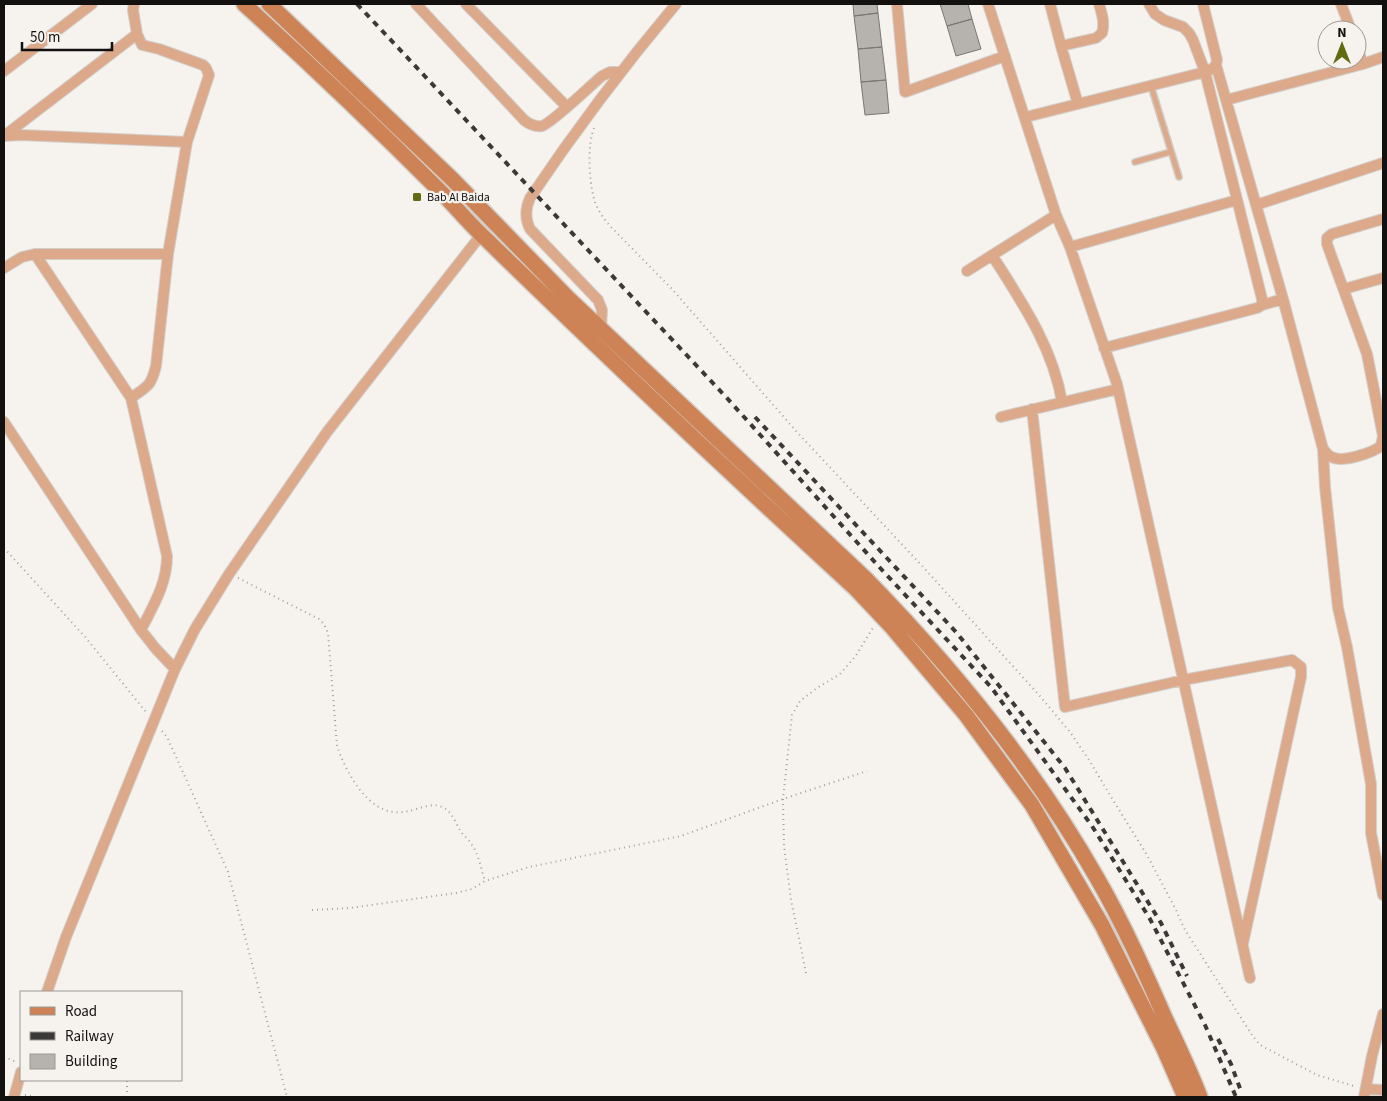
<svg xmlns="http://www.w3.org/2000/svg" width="1387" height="1101" viewBox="0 0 1387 1101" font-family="'Source Sans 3',sans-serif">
  <rect width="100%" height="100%" fill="#f6f2ee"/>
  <path fill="#b6b2ae" stroke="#7a7773" d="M853,4H877L878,13L854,16Z
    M940,4H968L972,19L947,26Z
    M878,13L882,47L858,49L854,16Z
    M972,19L981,49L956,56L947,26Z
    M882,47L886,80L861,82L858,49Z
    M886,80L889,113L865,115L861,82Z"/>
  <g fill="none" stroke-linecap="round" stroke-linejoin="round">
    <defs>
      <path id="lane" d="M1151,86L1179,177
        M1135,162L1170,152"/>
      <path id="street" d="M416,4L524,120C529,124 535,127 542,126C552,123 591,85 602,76L610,72H620
        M466,4L567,107
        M897,4L905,92L1005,56
        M988,4L1056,215L1070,247L1117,384L1250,978
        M1050,4L1061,46L1096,38L1102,33C1105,23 1102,14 1099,4
        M1149,4L1155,14L1164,20L1183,27L1189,33L1193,40L1205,72L1262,299V305
        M1341,4L1351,30
        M1061,46L1078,104
        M1363,64L1383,57
        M1216,65L1283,299L1323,449C1326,452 1328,456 1332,457C1342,463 1372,453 1381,446L1383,436L1367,354L1327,244V238L1332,234L1383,219
        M4,71L92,4
        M1226,100L1363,64L1357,47
        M1026,117L1205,72C1212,69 1216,68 1217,60L1203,4
        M4,136L137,34L133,10L134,4
        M4,136L20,135L187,142
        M1256,205L1383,163
        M1070,247L1237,200
        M35,254L131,398L167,556C167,584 153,606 141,630
        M992,255C1021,301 1053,347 1062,402
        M4,268L22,257L35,254H168
        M967,271L1056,215
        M1344,289L1383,278
        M601,328L602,310L598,300L530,229C525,219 525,209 530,198C575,131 624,66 676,4
        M1104,348L1257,308L1262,305L1283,299
        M131,398C148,386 151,386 156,366L168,254L187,142L209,75L206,68L203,65L159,49L142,45L137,34
        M1032,409L1065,707L1183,680L1292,660L1301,667V677L1243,943
        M1001,417L1114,390L1117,388
        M4,422L141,630L156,649L175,669
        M1323,449L1325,487L1338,608L1347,647L1371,784V833L1383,895
        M47,992L66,937L175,669L195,629L229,574L327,432L481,235
        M1366,1089L1383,1090
        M14,1097L21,1072
        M1364,1097L1372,1056L1383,1014"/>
      <path id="secondary" d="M244,4C310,64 375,126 438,189C455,206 470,225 488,241C609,359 732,475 856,589L890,625L966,715L1032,805L1102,925L1164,1049L1185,1097
        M269,4L453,180L568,298L866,579C954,669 1035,769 1097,878C1123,923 1144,970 1165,1018C1177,1044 1190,1070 1200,1097"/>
    </defs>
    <use href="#lane" stroke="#d2ceca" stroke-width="8"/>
    <use href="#street" stroke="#d2ceca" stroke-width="12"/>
    <use href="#secondary" stroke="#d2ceca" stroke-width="18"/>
    <path stroke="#a3a09d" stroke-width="2" stroke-dasharray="1 4" stroke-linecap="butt" d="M594,128C587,146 589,180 594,199C597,209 603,218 610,226L672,289L796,431L924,568L1039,695L1070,732L1089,760L1113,800L1147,855L1176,910L1185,930L1252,1035L1260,1045L1317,1075L1354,1086
      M4,548L86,638L146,712
      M238,578L319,619L324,624L328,633L337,746C344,767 361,800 383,809C391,813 400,813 409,811C419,809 433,802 442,807C452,811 455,822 460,830C463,836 469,839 472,845C479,855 481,869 485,881
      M162,731L167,737L228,872L287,1097
      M312,910L350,908L456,893L472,889L485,881L529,867L681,836L783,799L867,771
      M806,973L791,900L784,846L783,799L792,715L800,701L817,688L840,674L855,657L874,626
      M4,1057L17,1062
      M25,1095L36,1097
      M127,1097V1080"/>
    <use href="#lane" stroke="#dca98b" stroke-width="5"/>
    <use href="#street" stroke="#dca98b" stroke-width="10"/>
    <use href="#secondary" stroke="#cd8355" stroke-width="15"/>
    <path stroke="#3b3938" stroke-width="4" stroke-dasharray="6 6" stroke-linecap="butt" d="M357,4L726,397L882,570L991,687L1092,826L1150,919L1205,1025L1236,1097
      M755,417L956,632L1065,768L1161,923L1187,976
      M1218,1039L1231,1064L1241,1091"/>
  </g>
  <rect fill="#606b12" stroke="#f6f2ee" stroke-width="2" x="412" y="192" width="10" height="10" rx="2.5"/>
  <g text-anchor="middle" stroke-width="4.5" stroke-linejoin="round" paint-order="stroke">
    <g font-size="12" fill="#121110" stroke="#f6f2ee" text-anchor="start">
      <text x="427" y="201">Bab Al Baida</text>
    </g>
  </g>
  <rect width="1387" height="1101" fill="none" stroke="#121110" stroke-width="10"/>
  <rect x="20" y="991" width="162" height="90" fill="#f6f2ee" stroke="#9b9895"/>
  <rect x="30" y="1007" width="25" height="8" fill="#cd8355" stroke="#9b9895"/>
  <text x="65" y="1016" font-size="15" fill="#121110">Road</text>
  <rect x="30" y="1032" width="25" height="8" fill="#3b3938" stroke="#9b9895"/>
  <text x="65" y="1041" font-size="15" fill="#121110">Railway</text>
  <rect x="30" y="1054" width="25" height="15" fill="#b6b2ae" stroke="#9b9895"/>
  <text x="65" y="1066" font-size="15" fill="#121110">Building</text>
  <g transform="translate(1342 45)"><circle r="24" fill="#f6f2ee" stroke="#9b9895"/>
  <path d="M0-4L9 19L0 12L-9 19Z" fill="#606b12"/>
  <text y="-8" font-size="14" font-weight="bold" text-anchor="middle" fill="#121110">N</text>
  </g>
  <path d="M22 42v8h90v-8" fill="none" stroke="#121110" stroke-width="2.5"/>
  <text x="30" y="42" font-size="15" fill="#121110" stroke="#f6f2ee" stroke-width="4" paint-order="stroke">50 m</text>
</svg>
